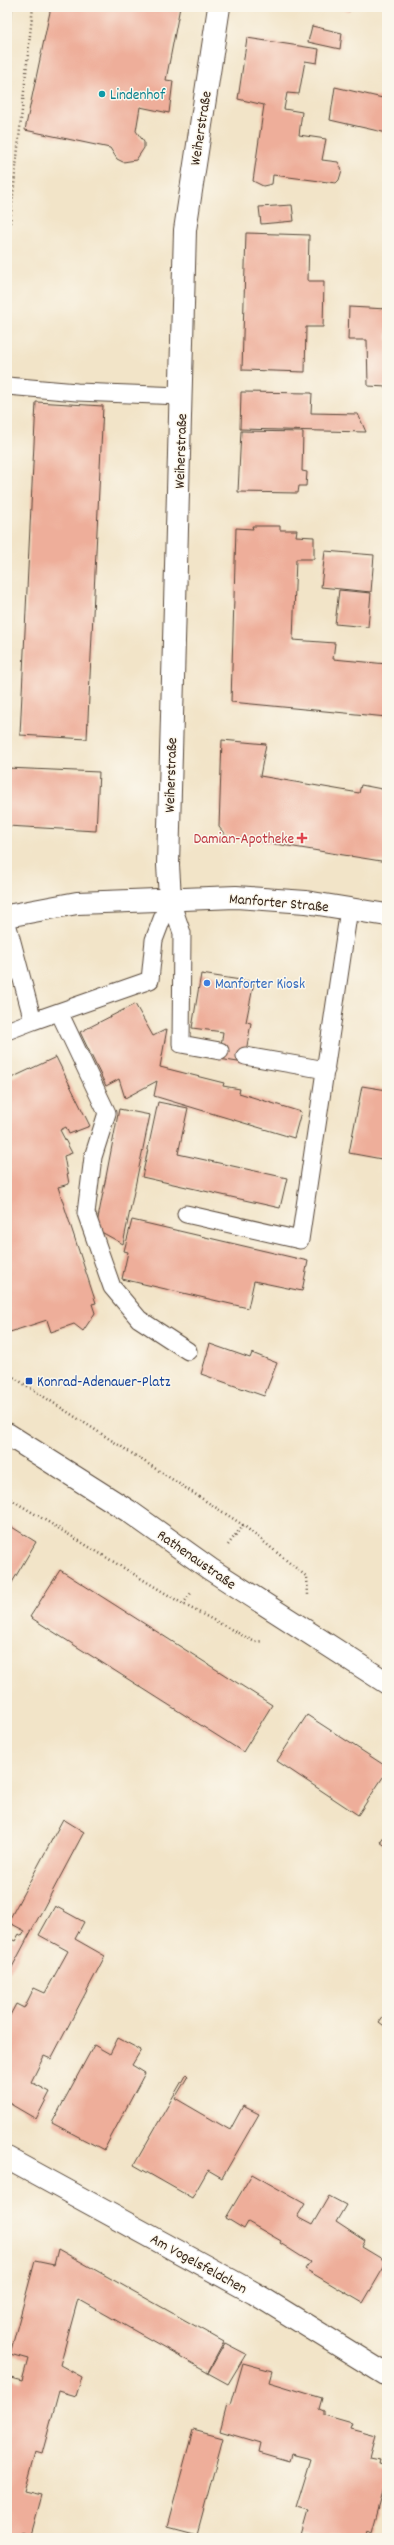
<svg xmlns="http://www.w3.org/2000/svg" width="394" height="2545" viewBox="0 0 394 2545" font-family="Dekko,sans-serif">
  <rect width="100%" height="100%" fill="#fbf7ec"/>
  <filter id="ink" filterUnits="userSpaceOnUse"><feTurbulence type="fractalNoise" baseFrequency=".025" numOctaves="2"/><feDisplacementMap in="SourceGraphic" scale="8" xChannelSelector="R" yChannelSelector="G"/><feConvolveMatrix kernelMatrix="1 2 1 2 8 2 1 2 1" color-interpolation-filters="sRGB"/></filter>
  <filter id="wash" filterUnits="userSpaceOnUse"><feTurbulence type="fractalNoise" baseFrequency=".012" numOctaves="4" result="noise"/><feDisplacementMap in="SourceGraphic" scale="16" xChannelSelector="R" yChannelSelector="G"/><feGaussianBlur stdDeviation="0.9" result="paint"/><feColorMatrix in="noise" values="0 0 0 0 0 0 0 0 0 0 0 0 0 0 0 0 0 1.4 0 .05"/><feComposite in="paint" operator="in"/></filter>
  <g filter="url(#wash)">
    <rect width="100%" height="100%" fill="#f2e4c8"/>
    <path fill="#68bce4" stroke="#527381" d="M7,7H13L10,38L7,47Z"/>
    <g id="blocks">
      <path fill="#eeae9a" d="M51,7H180L166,80L173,81L169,113L140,107L136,131L144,142V148L136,160L123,162L117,159L110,148L25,130Z
        M327,7H350V11Z
        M312,26L342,33L340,49L308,42Z
        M247,38L319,49L317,63L305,61L299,94L287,93L284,109L302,112L299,135L326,139L322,160L338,162L342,170L339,180L336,183L273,175L272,184L263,186L253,181L264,105L238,99Z
        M335,87L387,99V133L330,120Z
        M292,205L294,221L261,224L259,207Z
        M246,233L309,235L308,281H324L323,327H306L305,372L242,370Z
        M349,307L387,309V387L368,386L367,340H348Z
        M241,392L312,393L311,413L358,414L366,432L240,429Z
        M36,402L103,406L87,739L20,735Z
        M241,431L303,432L302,471L307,472L306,486H299L298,493L238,492Z
        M252,526H280V530H297L296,536L314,537V559H296L293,640L335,643L333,659L387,664V717L231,702L236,528L253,529Z
        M325,551L374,555L371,592L321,587Z
        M339,590L371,593L368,627L335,624Z
        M222,740L266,744L260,776L359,793L361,785L387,790V862L226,836L219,827Z
        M7,768L99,772L96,831L7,826Z
        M201,974L254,982L246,1022L251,1023L244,1063L219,1059L223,1032L192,1028Z
        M135,1004L153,1036L167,1029L160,1067L224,1083L223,1086L240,1089L239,1093L301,1112L294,1138L154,1096L157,1081L125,1098L119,1079L106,1086L80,1032Z
        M56,1057L90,1126L69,1134L66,1127L60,1130L72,1153L64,1156L69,1184L58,1187L96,1303L92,1304L95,1313L83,1331L74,1324L51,1332L47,1320L7,1333V1080Z
        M362,1086L387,1090V1160L349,1153Z
        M158,1102L188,1108L178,1154L287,1178L280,1208L142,1177Z
        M119,1109L150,1115L123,1244L96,1229Z
        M132,1220L308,1261L302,1291L254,1281L248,1308L122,1279L128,1252L124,1251Z
        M210,1344L250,1358L252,1353L277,1363L264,1396L201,1374Z
        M7,1524L36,1542L7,1591Z
        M60,1570L272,1705L243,1752L30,1617Z
        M307,1715L387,1767V1771L358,1815L277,1761Z
        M63,1819L84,1832L10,1971L7,1969V1937L15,1941L19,1934L22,1936L25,1931L8,1922Z
        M387,1832V1847L380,1842Z
        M55,1906L84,1922L75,1939L105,1956L51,2059L44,2056L31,2082L50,2092L36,2119L7,2102V2021L16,2004L24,2008L34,1988L45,1993L68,1951L39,1935Z
        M387,2011V2028L379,2022Z
        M118,2038L141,2050L132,2065L145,2073L104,2150L52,2123L94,2045L110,2054Z
        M186,2074L188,2076L175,2098L230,2130L243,2106L259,2114L222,2178L208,2170L192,2198L134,2165Z
        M252,2174L305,2204L297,2217L312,2225L329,2196L346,2205L336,2222L365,2241L362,2247L387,2262L363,2303L305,2269L310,2262L280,2243L281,2241L248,2222L244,2229L226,2218Z
        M58,2249L224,2342L208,2372L78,2299L60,2365L82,2377L76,2396L59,2391L42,2454L35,2452L24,2491L41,2495L30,2535L21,2532L19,2538H7V2377L22,2381L28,2359L10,2354L35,2261L54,2265Z
        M225,2343L246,2354L228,2384L208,2373Z
        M243,2363L272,2371L269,2382L322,2398L319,2409L324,2411V2415L352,2423L350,2428L376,2435L370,2457L380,2459L379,2463L387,2465V2474L371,2533L367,2531L365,2538H309L301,2536L308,2511L296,2508L311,2459L291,2454L289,2461L258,2452L260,2443L220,2431L227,2404L231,2405Z
        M193,2430L223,2438L197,2534L167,2526Z"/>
    </g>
  </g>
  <g filter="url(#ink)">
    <use href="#blocks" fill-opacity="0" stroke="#564638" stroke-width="1"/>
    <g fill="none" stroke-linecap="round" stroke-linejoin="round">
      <defs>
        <path id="service" d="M7,386L77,392L182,396
          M170,898L182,933L181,1044L220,1051
          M7,923L33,1021L7,1031
          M59,1012L107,1113L93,1157L86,1213L112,1287L139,1319L188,1351
          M33,1021L150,980L154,940L170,898
          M245,1056L326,1070
          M186,1214L300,1240L349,909"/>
        <path id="minor" d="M170,898L168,865L185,230L219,7
          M7,2158L254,2293L387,2375"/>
        <path id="tertiary" d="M7,916L77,903L236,897L306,902L387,915"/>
        <path id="secondary" d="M7,1434L130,1512L210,1569L387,1683"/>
      </defs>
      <use href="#service" stroke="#564638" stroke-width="19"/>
      <use href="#minor" stroke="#564638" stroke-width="24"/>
      <use href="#tertiary" stroke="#564638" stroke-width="24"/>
      <use href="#secondary" stroke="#564638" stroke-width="24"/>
      <path stroke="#564638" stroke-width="2.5" stroke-dasharray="1 3" stroke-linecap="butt" d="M7,251L33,7
        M7,1373L243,1525L307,1577L308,1595
        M7,1497L183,1604L255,1642L263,1641
        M228,1545L243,1525
        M183,1604L191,1593"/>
      <use href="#service" stroke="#fff" stroke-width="17"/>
      <use href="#minor" stroke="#fff" stroke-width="22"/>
      <use href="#tertiary" stroke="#fff" stroke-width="22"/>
      <use href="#secondary" stroke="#fff" stroke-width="22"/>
    </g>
  </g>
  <circle fill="#0f9aa8" stroke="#fbf7ec" stroke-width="1.5" cx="102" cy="94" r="4"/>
  <path fill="#e0444e" stroke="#fbf7ec" stroke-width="1.5" d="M300 832h4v4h4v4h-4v4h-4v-4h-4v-4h4z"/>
  <circle fill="#3f7fe0" stroke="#fbf7ec" stroke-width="1.5" cx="207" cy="983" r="4"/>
  <rect fill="#1a4fb4" stroke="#fbf7ec" stroke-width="1.5" x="25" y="1377" width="8" height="8" rx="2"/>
  <g text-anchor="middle" stroke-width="3" stroke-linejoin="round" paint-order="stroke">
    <g font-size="15" fill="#0d838f" stroke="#fbf7ec" text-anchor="start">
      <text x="110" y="99">Lindenhof</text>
    </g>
    <g font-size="15" fill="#3b2a1e" stroke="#fbf7ec">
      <text transform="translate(200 128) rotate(-81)" y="5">Weiherstraße</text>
      <text transform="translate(180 451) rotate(-88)" y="5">Weiherstraße</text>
      <text transform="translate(170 775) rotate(-88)" y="5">Weiherstraße</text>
      <text transform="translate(279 902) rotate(5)" y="5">Manforter Straße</text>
      <text transform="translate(197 1559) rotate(35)" y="5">Rathenaustraße</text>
      <text transform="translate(199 2263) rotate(29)" y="5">Am Vogelsfeldchen</text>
    </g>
    <g font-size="15" fill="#be3a42" stroke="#fbf7ec" text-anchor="end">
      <text x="294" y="843">Damian-Apotheke</text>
    </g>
    <g font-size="15" fill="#366cbe" stroke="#fbf7ec" text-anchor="start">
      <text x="215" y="988">Manforter Kiosk</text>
    </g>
    <g font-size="15" fill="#164399" stroke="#fbf7ec" text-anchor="start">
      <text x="37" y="1386">Konrad-Adenauer-Platz</text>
    </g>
  </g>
  <rect width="394" height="2545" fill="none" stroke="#fbf7ec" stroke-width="24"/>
</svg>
